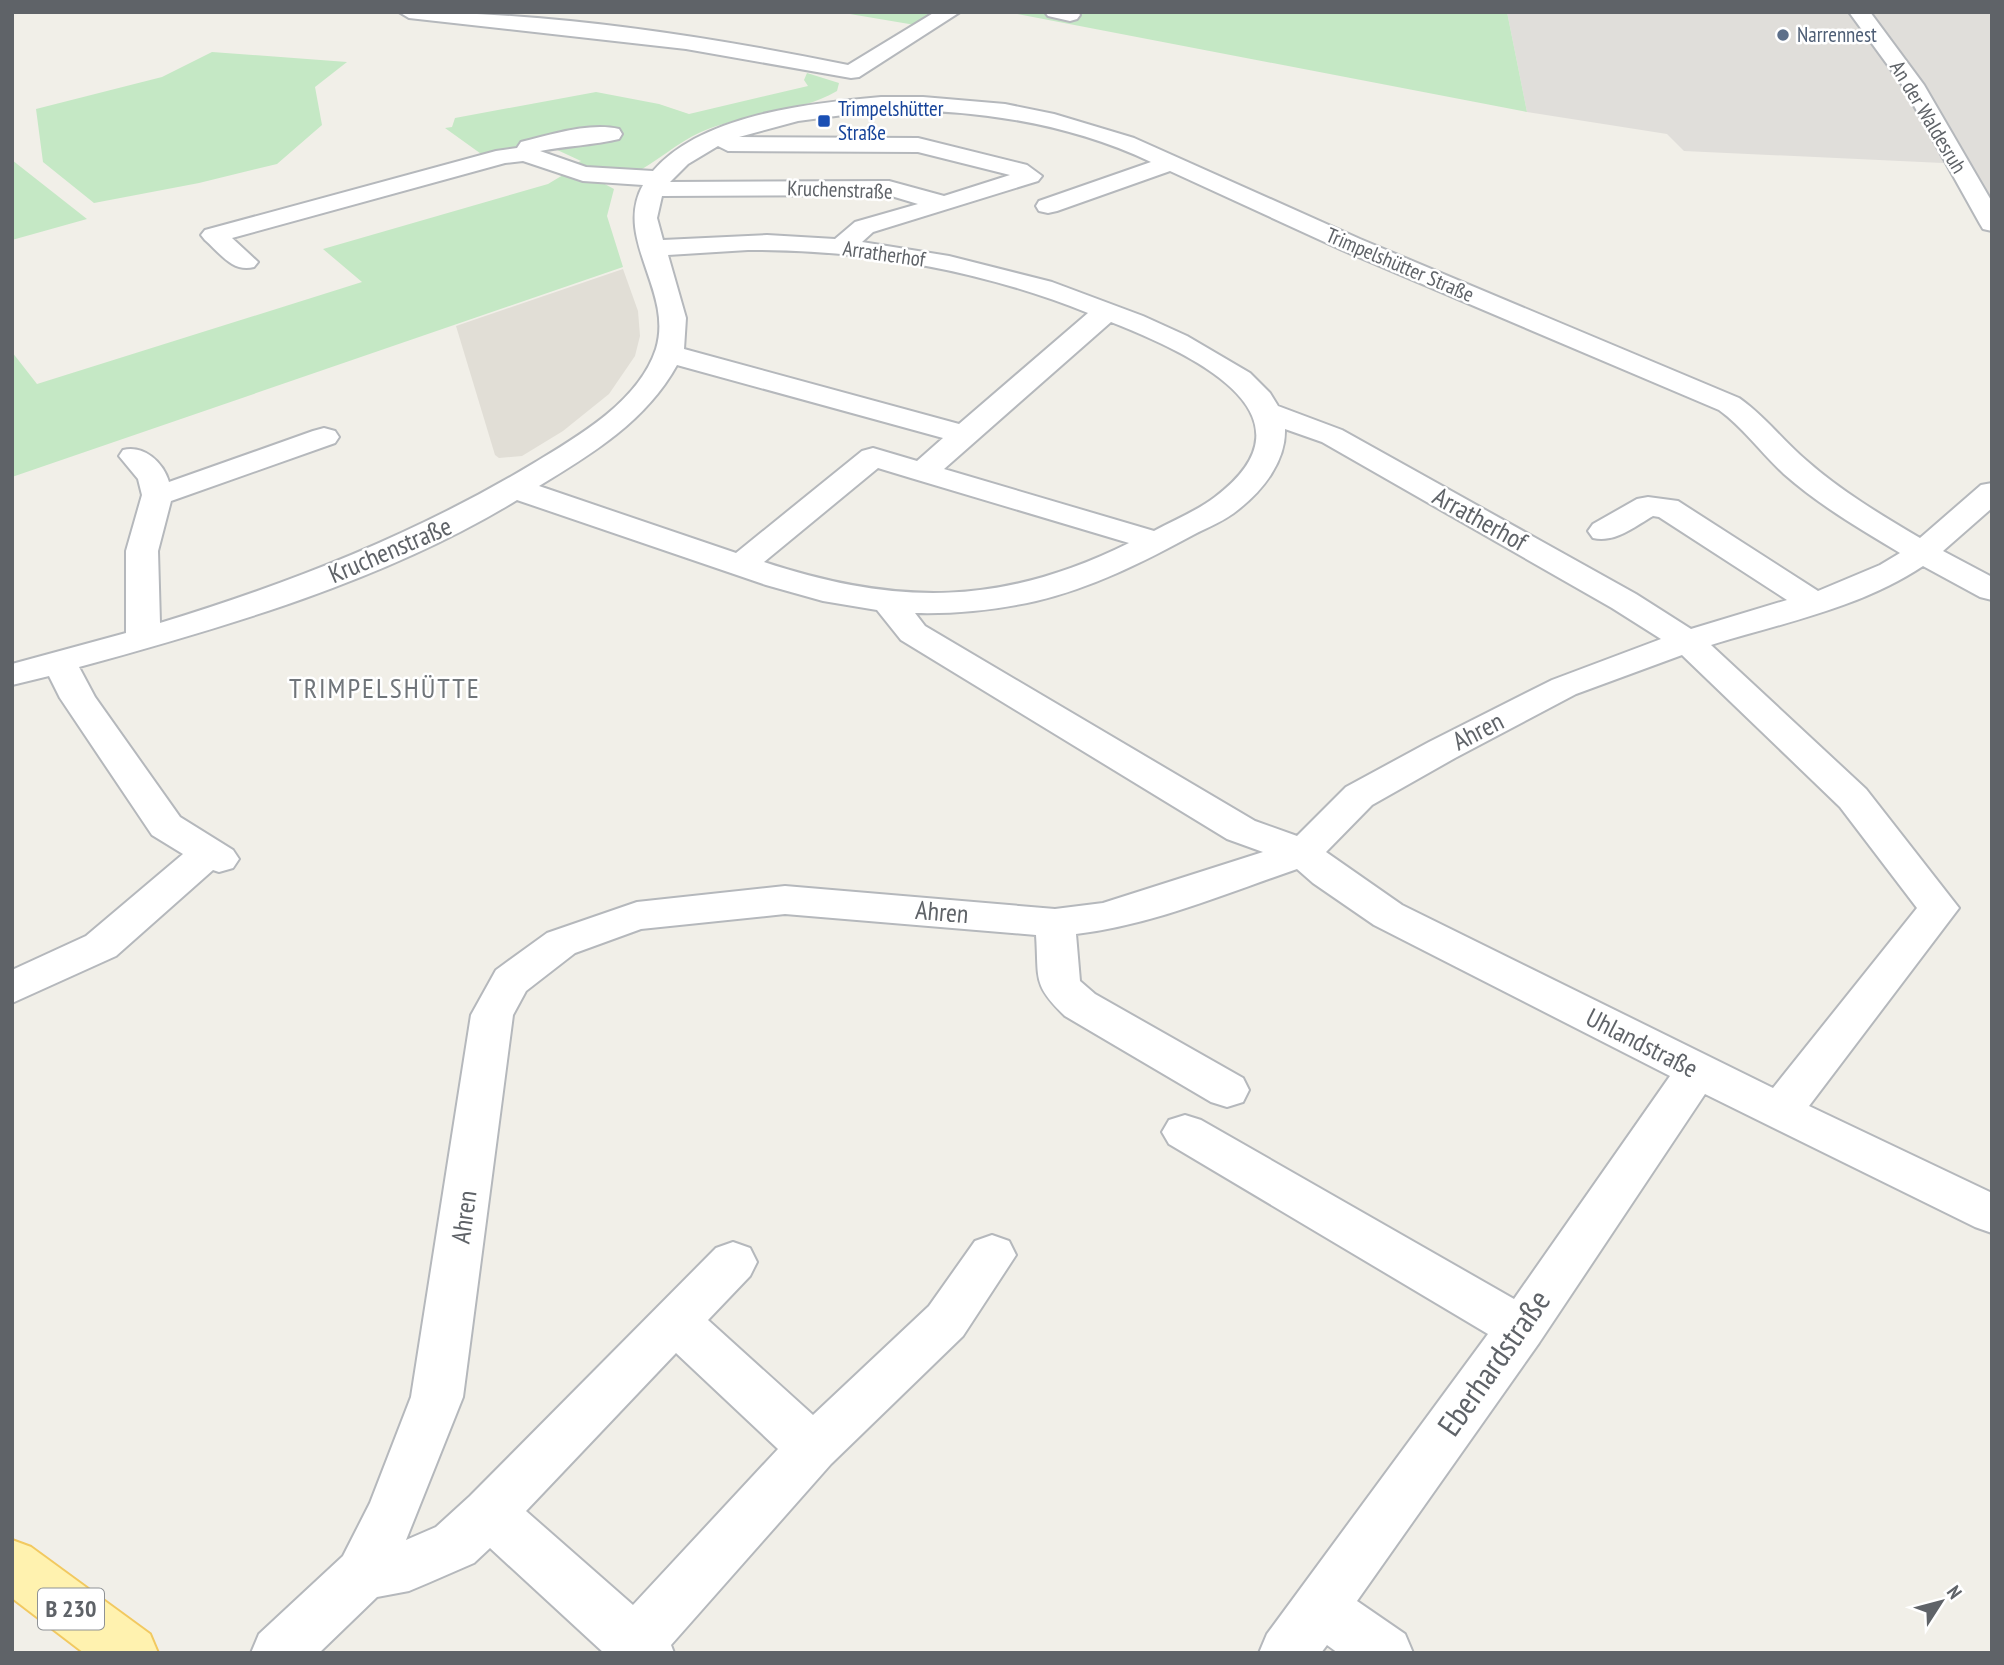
<svg xmlns="http://www.w3.org/2000/svg" width="2004" height="1665" viewBox="0 0 2004 1665" font-family="'PT Sans Narrow',sans-serif">
  <rect width="100%" height="100%" fill="#f1efe8"/>
  <path fill="#e0deda" d="M1507,12H1992V204L1964,164L1684,151L1667,134L1527,112Z"/>
  <path fill="#e1ded6" d="M623,269L638,311L640,336L635,356L609,394L563,431L522,456L499,458L495,455L456,326Z"/>
  <path fill="#c5e8c5" d="M838,12H937L921,26Z
    M1007,12H1507L1527,112Z
    M212,52L347,62L315,87L322,125L277,164L199,183L94,203L43,162L36,109L162,77Z
    M807,73L839,83L837,91C801,113 743,113 701,132C676,143 656,163 631,175L570,166L581,161L553,148L581,139L622,136L623,132L578,133L484,156L445,128L452,127L455,118L596,92L659,104L689,114L808,86L804,80Z
    M12,160L87,219L12,240Z
    M563,175L601,182L614,189L607,216L623,267L12,477V352L37,384L362,282L323,249L548,184Z"/>
  <g fill="none" stroke-linecap="round" stroke-linejoin="round">
    <defs>
      <path id="minor" d="M399,12C549,12 701,35 848,65L935,12H960L859,77L851,78L686,49L409,18Z
        M1045,12H1078L1080,15L1077,19L1070,21L1048,16Z
        M1849,12H1870L1924,85L1992,202V231L1983,229L1980,224L1903,86Z
        M881,97H923L1005,104L1054,114L1134,138L1360,239L1739,398C1765,416 1783,441 1807,461C1841,491 1881,515 1920,538L1981,485L1992,483V508L1943,551L1992,577V600L1980,597L1923,566C1860,608 1782,623 1711,645L1866,789L1959,908L1809,1106L1992,1193V1233L1975,1227L1705,1094L1539,1343L1357,1601L1405,1634L1413,1653H1338L1327,1645L1321,1653H1259L1267,1634L1488,1334L1169,1144L1162,1132L1169,1120L1185,1115L1201,1120L1514,1299L1670,1076L1374,925L1313,883L1297,869C1225,894 1152,925 1076,934L1080,981L1095,994L1243,1078L1249,1090L1243,1102L1227,1107L1211,1102L1065,1016C1032,984 1039,979 1036,935L785,914L641,929L575,953L526,991L513,1015L463,1397L406,1540L436,1527L470,1496L716,1248L733,1242L750,1248L757,1262L750,1276L708,1320L813,1415L929,1306L975,1241L992,1235L1009,1241L1016,1255L963,1336L831,1464L671,1645L674,1653H604L490,1548L474,1563L428,1583L409,1591L377,1597L319,1653H251L259,1634L343,1556L370,1503L411,1397L471,1015L496,970L547,933L637,902L785,886L1055,909L1103,903L1263,852L1227,839L901,640L877,610L823,601L766,585L517,500C384,581 228,626 79,667L95,697L180,817L233,850L239,859L233,868L219,872L213,870L116,956L12,1003V970L86,936L183,854L152,835L60,698L49,676L12,685V664L126,633V551L142,495L138,479L119,456L123,450C144,445 163,462 169,482L313,431L324,428L335,431L339,437L335,443L171,501L158,551L160,623C291,583 416,534 534,463C579,436 639,401 656,349C674,291 613,239 643,185L583,181L523,161L505,163L232,238L258,262L254,267C233,273 220,253 205,240L201,235L205,230L496,151L517,148L521,142C550,135 589,122 619,129L622,134L619,139C594,145 566,146 540,151L586,167L653,171C702,114 811,103 881,97ZM881,110C974,109 1066,122 1151,162L1039,201L1036,206L1039,211L1048,213L1057,211L1170,171L1342,250L1719,410C1744,428 1761,453 1784,474C1819,505 1860,529 1900,553L1880,565L1818,591L1678,501L1648,497L1637,499L1593,524L1588,531L1593,538C1615,543 1634,527 1653,516L1659,517L1787,600L1691,629L1636,594L1342,430L1278,406L1270,393L1250,373L1187,336L1143,316L1052,282L949,256L862,242L873,232L1038,181L1042,176L1027,165L918,138L739,137L798,121ZM718,146L728,151L918,152L1010,175L944,196L889,181L670,182L688,164ZM888,195L918,204L855,222L835,239L767,235L663,240L657,218L662,196ZM748,250C862,249 982,270 1088,313L959,424L684,349L686,318L668,255ZM1111,322C1181,350 1328,412 1215,497C1197,511 1174,520 1154,531L944,469ZM677,365L943,438L917,461L873,448L862,451L736,553L539,486C592,454 646,421 677,365ZM1285,429L1322,442L1612,608L1661,639L1552,680L1429,742L1346,787L1297,836L1255,821L925,626L915,613C956,614 996,610 1036,601C1092,588 1143,562 1193,535C1208,527 1225,521 1239,509C1263,490 1286,461 1285,429ZM878,468L911,478L1129,543C1002,606 897,606 764,562ZM1682,655L1840,807L1917,908L1773,1088L1402,905L1326,852L1372,805L1455,758L1576,694ZM676,1353L778,1449L633,1605L526,1511Z"/>
      <path id="major" d="M12,1540L31,1547L150,1634L158,1653H84L12,1598Z"/>
    </defs>
    <use href="#minor" stroke="#b5b8bc" stroke-width="4"/>
    <use href="#major" stroke="#f2c960" stroke-width="4"/>
    <use href="#minor" fill="#fff" fill-rule="evenodd"/>
    <use href="#major" fill="#fff2af" fill-rule="evenodd"/>
  </g>
  <circle fill="#5c6f8a" stroke="#fff" stroke-width="2.5" cx="1783" cy="35" r="7"/>
  <rect fill="#1a4fb4" stroke="#fff" stroke-width="2.5" x="817" y="114" width="14" height="14" rx="3.5"/>
  <g text-anchor="middle" stroke-width="5" stroke-linejoin="round" paint-order="stroke">
    <g font-size="21" fill="#4e5e75" stroke="#fff" text-anchor="start">
      <text x="1797" y="42">Narrennest</text>
    </g>
    <g font-size="21" fill="#164399" stroke="#fff" text-anchor="start">
      <text x="838" y="116">Trimpelshütter<tspan x="838" dy="24">Straße</tspan></text>
    </g>
    <g font-size="21" fill="#5f6368" stroke="#fff">
      <text transform="translate(1928 117) rotate(59)" y="7">An der Waldesruh</text>
      <text transform="translate(840 190) rotate(2)" y="7">Kruchenstraße</text>
      <text transform="translate(884 254) rotate(8)" y="7">Arratherhof</text>
      <text transform="translate(1400 265) rotate(23)" y="7">Trimpelshütter Straße</text>
    </g>
    <rect fill="#fff" stroke="#8f9295" stroke-width="2" x="38" y="1588.5" width="66" height="41" rx="5"/>
    <g font-size="24" font-weight="bold" fill="#5f6368">
      <text x="71" y="1617">B 230</text>
    </g>
    <g font-size="26" fill="#5f6368" stroke="#fff">
      <text transform="translate(1480 519) rotate(29)" y="9">Arratherhof</text>
      <text transform="translate(390 550) rotate(-23)" y="9">Kruchenstraße</text>
      <text transform="translate(1478 731) rotate(-27)" y="9">Ahren</text>
      <text transform="translate(942 912) rotate(5)" y="9">Ahren</text>
      <text transform="translate(1642 1043) rotate(27)" y="9">Uhlandstraße</text>
      <text transform="translate(464 1217) rotate(-82)" y="9">Ahren</text>
    </g>
    <g font-size="28" letter-spacing="2" fill="#70757a" stroke="#fff">
      <text x="385" y="698">TRIMPELSHÜTTE</text>
    </g>
    <g font-size="32" fill="#5f6368" stroke="#fff">
      <text transform="translate(1494 1363) rotate(-55)" y="11">Eberhardstraße</text>
    </g>
  </g>
  <rect width="2004" height="1665" fill="none" stroke="#5f6368" stroke-width="28"/>
  <g transform="translate(1941 1602) rotate(54)" stroke="#ffffff" stroke-width="5" paint-order="stroke">
  <path d="M0-5L12 26L0 18L-12 26Z" fill="#5f6368"/>
  <text y="-10" font-size="19" font-weight="bold" text-anchor="middle" fill="#5f6368">N</text>
  </g>
</svg>
